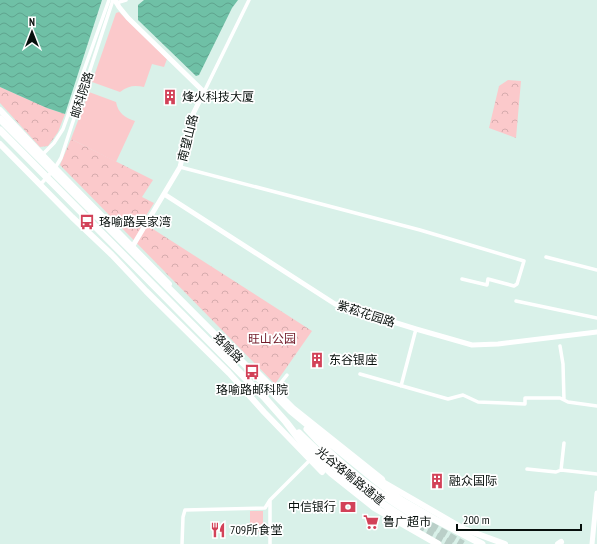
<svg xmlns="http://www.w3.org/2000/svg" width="597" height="544" viewBox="0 0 597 544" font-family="'PT Sans Narrow','Noto Sans SC',sans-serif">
  <defs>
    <pattern id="park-crowns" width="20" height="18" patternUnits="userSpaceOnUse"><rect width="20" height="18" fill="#fbc9cb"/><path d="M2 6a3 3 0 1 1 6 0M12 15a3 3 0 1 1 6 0" fill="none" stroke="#d6abad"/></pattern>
    <pattern id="water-waves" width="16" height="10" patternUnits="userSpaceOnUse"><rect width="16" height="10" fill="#6fc0a6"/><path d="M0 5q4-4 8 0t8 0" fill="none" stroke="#5fa48e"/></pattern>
  </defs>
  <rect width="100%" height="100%" fill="#d9f1e9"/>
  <path fill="#fbc9cb" d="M119,12L167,59L164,67L152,64L144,87C134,85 128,86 120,92L92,82L116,13Z
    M89,92L116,102C118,113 125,118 135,121L116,162L71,139Z
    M250,511H263V532L250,531Z"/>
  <path fill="url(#park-crowns)" d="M508,80L521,81L516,138L489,128L499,86Z
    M0,87L47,108L65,114L58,132L48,146L40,147L0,103Z
    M71,139L153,180L142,197L154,203L142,222L312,331L275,384L60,165Z"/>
  <path fill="url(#water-waves)" d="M0,0H102L65,114L47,108L0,87Z
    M144,0H238L232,8L199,75L196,76L138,20V5Z"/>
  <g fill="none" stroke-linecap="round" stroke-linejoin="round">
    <path stroke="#bacfc8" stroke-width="7" stroke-dasharray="7 3.5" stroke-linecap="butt" d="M422,520L463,544
      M418,526L452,544"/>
    <path stroke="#fff" stroke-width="3.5" d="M116,3L126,0
      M204,92L249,0
      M42,155L54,143L63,129L109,0
      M180,167L420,230L524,261L517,284L514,286L488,279L487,285L462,279
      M40,185L55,168L61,158L113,0
      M546,257L597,270
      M516,301L597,318
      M560,346L563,364L564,400
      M360,374L448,399L463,395L478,402L525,404V398H560L568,402L597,406
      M401,386L416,329
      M275,390L287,375
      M564,443L561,470L597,474
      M527,469L556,472L561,470
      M182,544L183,517L185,510L265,508L270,500L311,459
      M270,544V501"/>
    <path stroke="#fff" stroke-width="5" d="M115,0L119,7L128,18L204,92L193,114L180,167L131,249
      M164,194L335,304L416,329L472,345L498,344L597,332
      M592,544L597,493"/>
    <path stroke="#fff" stroke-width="6" d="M0,110L55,168L169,284
      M0,144L72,217L112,255L146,291L229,373L264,412L322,472
      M254,369L293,408L382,479L383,482L464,529L505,544
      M558,544L561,542"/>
    <path stroke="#fff" stroke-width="7" d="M0,119L291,411L376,481L401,500L434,519L482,544
      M0,130L264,397L286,422L309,452L331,473L375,508L438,544
      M307,429C340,466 379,495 422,520
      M299,433C311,445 323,456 335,467C360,490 389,509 418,526"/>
  </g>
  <defs>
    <symbol id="building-bare" viewBox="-9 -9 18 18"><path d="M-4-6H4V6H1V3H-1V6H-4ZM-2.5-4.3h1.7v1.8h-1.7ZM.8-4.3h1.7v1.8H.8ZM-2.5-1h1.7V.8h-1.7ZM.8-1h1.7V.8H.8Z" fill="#d24158" stroke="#fff" stroke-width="2.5" paint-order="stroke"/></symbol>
    <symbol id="bus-bare" viewBox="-9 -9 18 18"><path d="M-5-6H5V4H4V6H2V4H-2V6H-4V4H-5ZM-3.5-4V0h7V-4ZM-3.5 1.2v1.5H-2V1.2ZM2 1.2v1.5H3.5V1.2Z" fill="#d24158" stroke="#fff" stroke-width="2.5" paint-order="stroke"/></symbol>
    <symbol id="bank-bare" viewBox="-9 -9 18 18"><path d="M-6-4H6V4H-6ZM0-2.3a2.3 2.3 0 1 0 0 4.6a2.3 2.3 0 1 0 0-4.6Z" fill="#d24158" stroke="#fff" stroke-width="2.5" paint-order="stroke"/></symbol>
    <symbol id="supermarket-bare" viewBox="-9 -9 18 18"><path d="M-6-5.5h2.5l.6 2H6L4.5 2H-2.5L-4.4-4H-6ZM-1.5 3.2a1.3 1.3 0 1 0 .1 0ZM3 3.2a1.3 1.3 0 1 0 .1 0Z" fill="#d24158" stroke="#fff" stroke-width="2.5" paint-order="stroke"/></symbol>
    <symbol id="restaurant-bare" viewBox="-9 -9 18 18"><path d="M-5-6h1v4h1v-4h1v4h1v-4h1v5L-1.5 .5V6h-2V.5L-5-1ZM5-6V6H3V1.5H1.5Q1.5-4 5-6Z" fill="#d24158" stroke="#fff" stroke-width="2.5" paint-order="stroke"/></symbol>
  </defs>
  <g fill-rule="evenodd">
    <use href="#building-bare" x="159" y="86" width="22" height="22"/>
    <use href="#bus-bare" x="76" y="211" width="22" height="22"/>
    <use href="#building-bare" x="306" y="349" width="22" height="22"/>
    <use href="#bus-bare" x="241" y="361" width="22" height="22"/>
    <use href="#building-bare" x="426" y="470" width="22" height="22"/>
    <use href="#bank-bare" x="337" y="496" width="22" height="22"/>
    <use href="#supermarket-bare" x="360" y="511" width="22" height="22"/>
    <use href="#restaurant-bare" x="207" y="519" width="22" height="22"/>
  </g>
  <g text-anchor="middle" stroke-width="3.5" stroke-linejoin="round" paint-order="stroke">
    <g font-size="12" fill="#070f0c" stroke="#fff">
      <text transform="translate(82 95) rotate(-72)" y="4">邮科院路</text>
      <text transform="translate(188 138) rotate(-76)" y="4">南望山路</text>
      <text transform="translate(366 314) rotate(18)" y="4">紫菘花园路</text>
      <text transform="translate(228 348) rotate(45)" y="4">珞喻路</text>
      <text transform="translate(350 476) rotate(39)" y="4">光谷珞喻路通道</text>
    </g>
    <g font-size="12" fill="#070f0c" stroke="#fff" text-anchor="start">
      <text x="182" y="101">烽火科技大厦</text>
      <text x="99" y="226">珞喻路吴家湾</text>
      <text x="329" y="364">东谷银座</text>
      <text x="252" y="394" text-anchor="middle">珞喻路邮科院</text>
      <text x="449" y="485">融众国际</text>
      <text x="336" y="511" text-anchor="end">中信银行</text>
      <text x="383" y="526">鲁广超市</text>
      <text x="230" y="534">709所食堂</text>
    </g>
    <g font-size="12" fill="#711c2a" stroke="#fff">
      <text x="272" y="343">旺山公园</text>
    </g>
  </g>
  <g transform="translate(32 32)" stroke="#ffffff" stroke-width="3" paint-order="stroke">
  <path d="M0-3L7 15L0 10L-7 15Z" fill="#070f0c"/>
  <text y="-6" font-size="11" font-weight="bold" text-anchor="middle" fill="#070f0c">N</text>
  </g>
  <path d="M457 524v6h124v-6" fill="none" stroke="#070f0c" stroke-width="2"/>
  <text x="463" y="524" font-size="12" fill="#070f0c" stroke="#ffffff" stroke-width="3" paint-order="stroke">200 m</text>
</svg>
